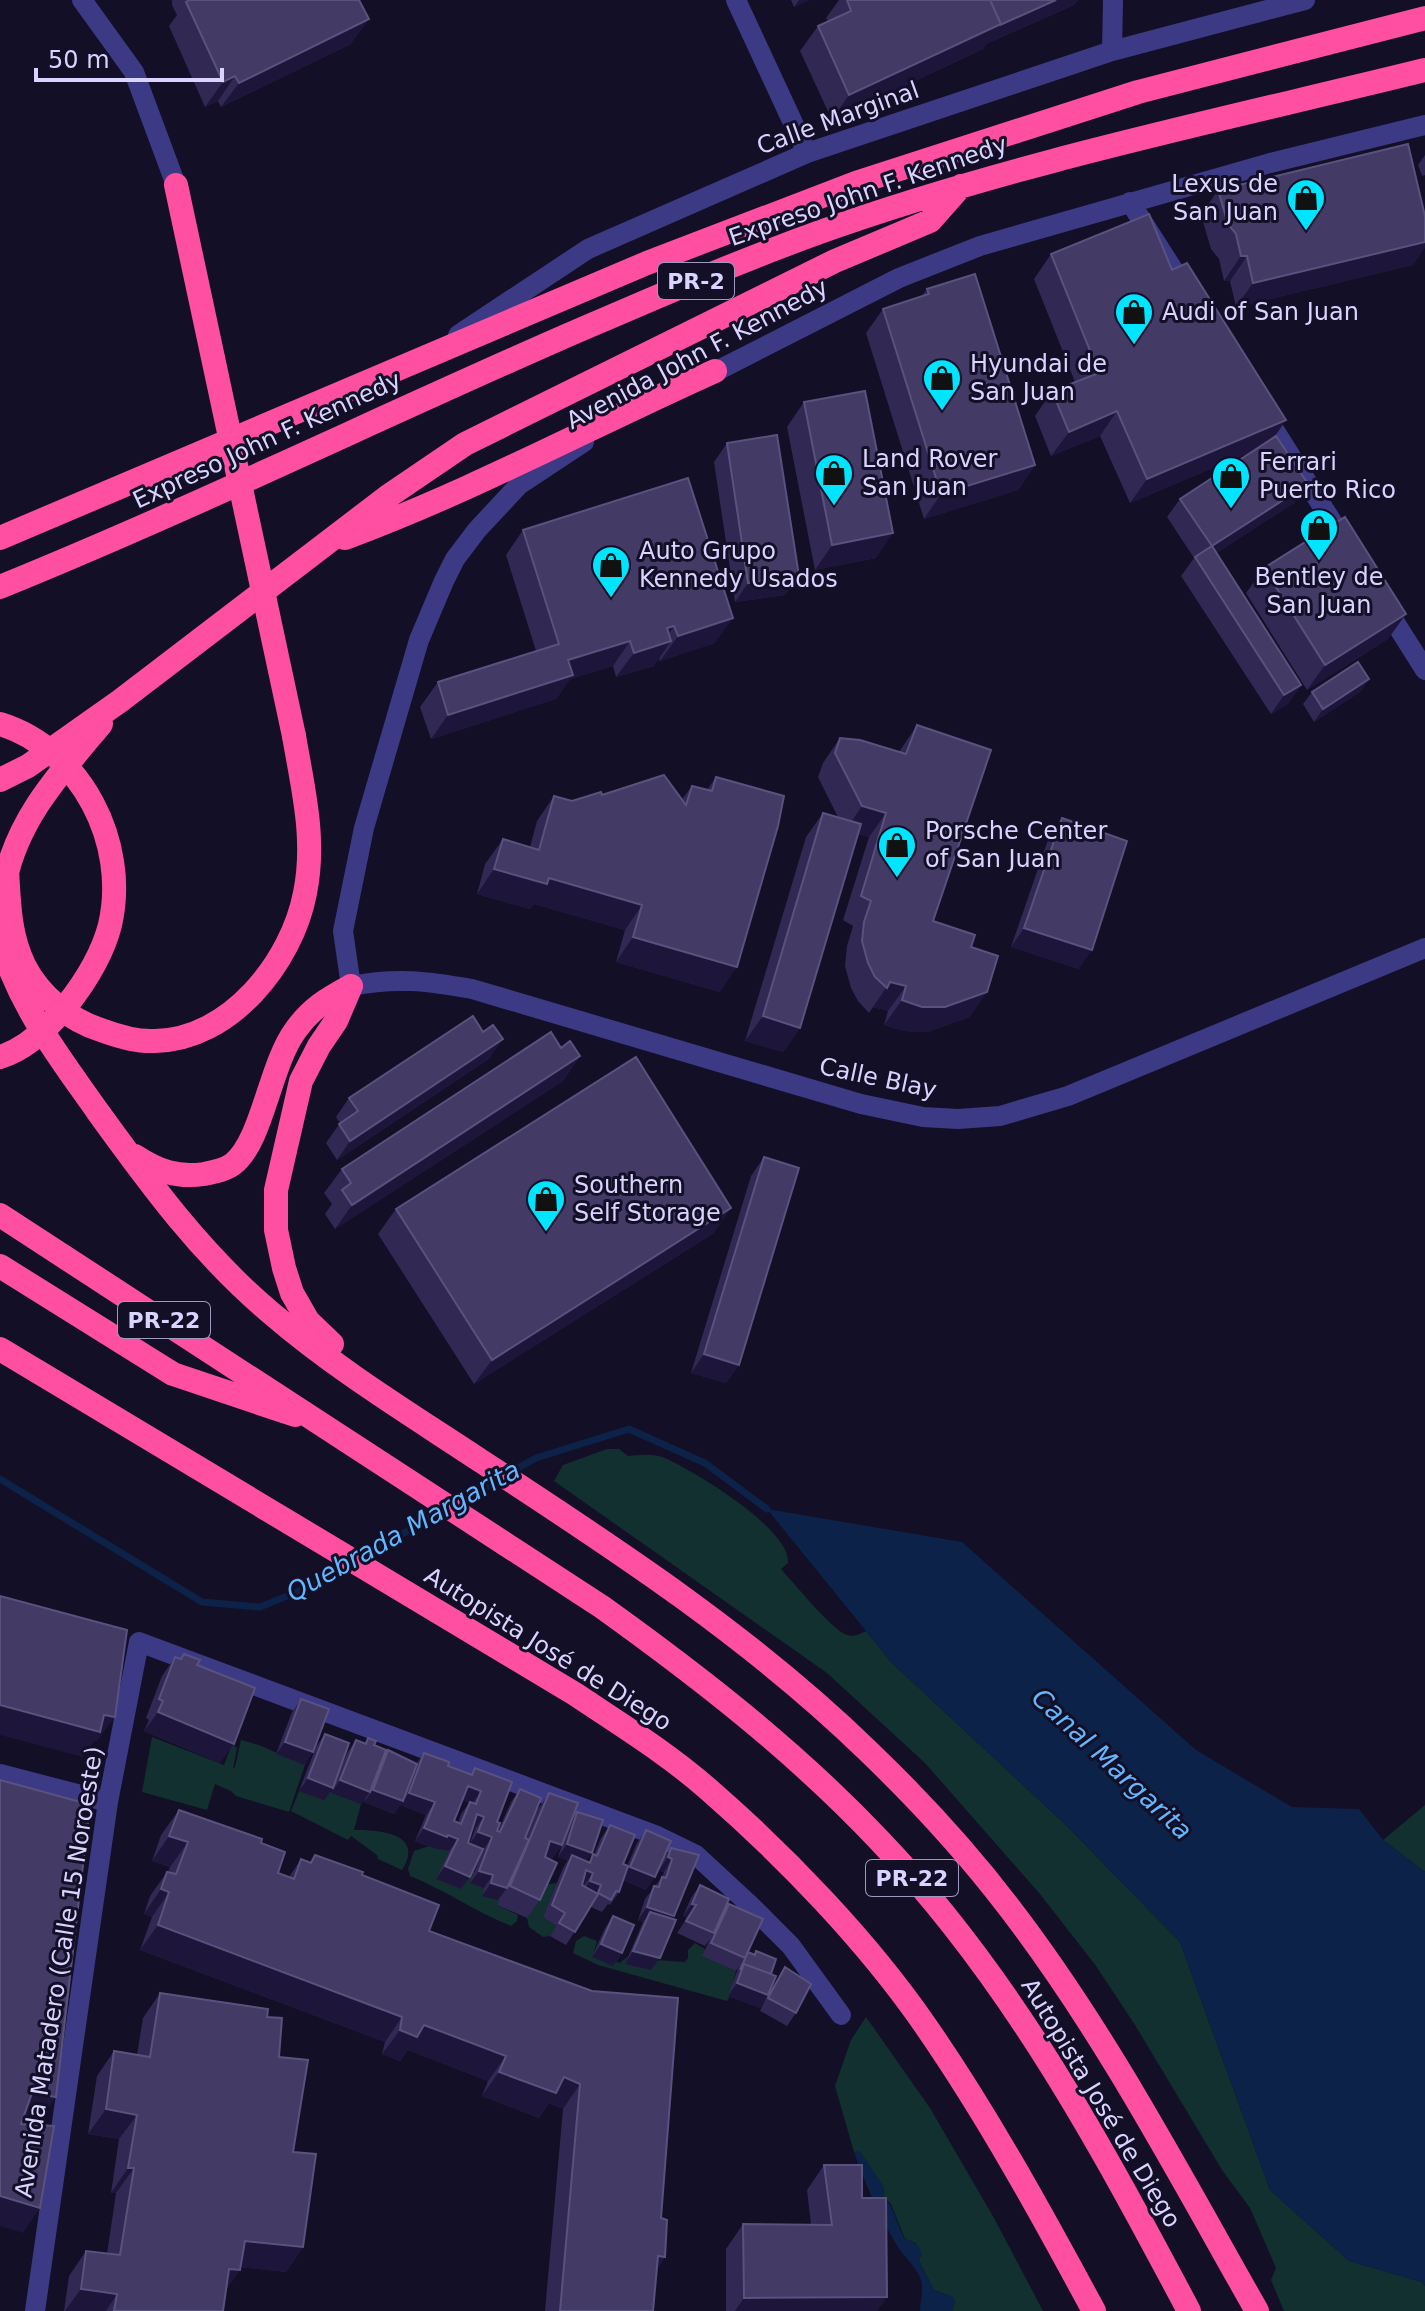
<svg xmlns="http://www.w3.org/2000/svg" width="1425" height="2311" viewBox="0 0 1425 2311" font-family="'DejaVu Sans',sans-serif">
  <rect width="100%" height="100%" fill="#130f26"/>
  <path fill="#12302f" d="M607,1449H619L628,1456C640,1455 653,1453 665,1458C694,1471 791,1529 788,1563L781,1569C793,1582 833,1631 847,1635C854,1637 860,1634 866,1631L892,1663L1067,1826L1180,1942L1270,2190L1349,2261L1422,2282L1425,2286V2311H1284L1271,2280L1276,2268L1250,2208L1222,2170L1135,2025L1096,1966L1040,1894L925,1763L827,1673L554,1481L563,1465Z
    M152,1737L224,1765L232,1744L237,1748L233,1769L235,1767L241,1740C264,1745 283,1757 305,1765L289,1812L236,1796L231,1791L215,1784L207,1810L142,1792Z
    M299,1791L324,1800L328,1791L361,1804L354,1830C380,1830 425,1833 402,1870L378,1859L377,1855L351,1836L348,1840L291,1811Z
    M1425,1805V1872L1383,1840Z
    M429,1846L449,1851L437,1879L470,1871L475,1872L471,1883L484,1888L482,1896L499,1900L497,1905L518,1915L517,1921L511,1926C476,1912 445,1890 410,1876L408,1869L414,1851Z
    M557,1883L543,1917L556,1926L550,1936L543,1937L529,1927L527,1918L542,1885Z
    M584,1936L597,1941L593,1957L613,1966L615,1961L620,1963L628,1956L625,1964L655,1960L685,1962L688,1958V1950L695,1943L705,1949L703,1956L736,1971L729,1998L727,2001L598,1965L573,1953L576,1941Z
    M866,2017L930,2108L994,2218L1043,2311H952L955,2302L953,2297L934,2290L919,2261L916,2243L905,2239L891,2204L883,2196L884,2188L860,2152H854L835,2086L851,2040Z"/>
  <path fill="#0c2248" d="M767,1509L962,1542L1196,1750L1292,1807L1359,1809L1383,1840L1425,1872V2286L1422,2282L1349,2261L1270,2190L1180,1942L1067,1826L892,1663Z
    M860,2151L884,2188L883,2196C896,2209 896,2224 905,2239C915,2242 919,2244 922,2255L919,2261L934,2290L953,2297L955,2302L952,2311H920C920,2301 924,2290 921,2280C915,2265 904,2257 896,2244C879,2215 865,2184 854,2152Z"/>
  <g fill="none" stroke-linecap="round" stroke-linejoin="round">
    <path stroke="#0c2248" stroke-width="7" d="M509,1473L536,1458L629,1429L705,1463L767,1509
      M0,1479L202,1602L260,1607L307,1588L349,1565
      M454,1505L499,1480
      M360,1558L443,1511"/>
    <path stroke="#3d3a85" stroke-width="20" d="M82,0L134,72L176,185
      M736,0L807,153
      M1112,51L1113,0
      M1130,202L1188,293
      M458,335L588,249L807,153L1112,51L1305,0
      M703,378L899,278L980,246L1270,163L1425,125
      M1263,412L1348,547
      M584,442L519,485L477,530L455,559L444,581L419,640L364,828L343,931L351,986C396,977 427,981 472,989L861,1104L923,1117L958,1119L1000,1116L1068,1096L1425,948
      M1384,605L1425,670
      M0,1774L108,1802
      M35,2311L108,1802L139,1642L655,1835L696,1855L749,1904L791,1946L841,2015"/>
    <path stroke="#ff4fa3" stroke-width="24" d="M0,538L647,263L856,183L1138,92L1425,18
      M345,538C472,491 592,426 715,371
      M0,587C189,510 372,421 559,339C645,302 731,264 820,232C1017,162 1222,120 1425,70
      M0,780L28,766L120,701L387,497L465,444L835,261L930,221L961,186
      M7,869C9,902 9,934 24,965C39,995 69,1020 101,1030C117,1036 137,1042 155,1041C230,1040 292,962 305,893C316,839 303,789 294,736
      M5,882C17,819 61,772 101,724
      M0,940C20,1007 58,1055 98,1112C150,1184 202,1255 271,1313C336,1369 410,1414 481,1461C616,1549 752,1638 868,1751C918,1799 966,1851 1008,1906C1105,2032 1179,2174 1257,2311
      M135,1156C158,1171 177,1178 204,1174C214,1172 225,1170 233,1164C262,1142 270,1065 295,1031C311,1008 327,999 351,986
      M0,1215L602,1607C701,1678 796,1752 880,1841C1011,1978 1101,2145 1189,2311
      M0,1266L173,1374L295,1415
      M332,1344L308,1321L292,1293L284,1268L276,1230V1190L301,1081L319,1046L336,1021L351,986
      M0,1349L575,1694C620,1724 667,1753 708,1789C785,1856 867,1941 925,2025C988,2116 1041,2213 1094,2311"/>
    <path stroke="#ff4fa3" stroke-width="24" d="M176,185L294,736
      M0,724C81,749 129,843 110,925C102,956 86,981 67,1005C49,1027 27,1049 0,1057"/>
  </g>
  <path fill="#312854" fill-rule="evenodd" d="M172,0H359L351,44L221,107L218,101L205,107L169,26L177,15L172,5Z
    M791,0H809L794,7Z
    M839,0H1078L1074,5L986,44L983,49L832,120L800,51L818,26L828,21L826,18Z
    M1425,155V175L1422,176L1418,165Z
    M1218,190L1413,265L1236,307L1230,281H1224L1219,259L1211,249L1201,215Z
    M1051,254L1172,270L1275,437L1308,484L1294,503L1216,553L1301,685L1288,704L1271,714L1181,576L1194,558L1167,517L1180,499L1251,452L1130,503L1100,436L1051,456L1035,416L1052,391L1075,382L1034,279Z
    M927,289L1035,465L1018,490L924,519L866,333L883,309L921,297Z
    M804,402L876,558L815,570L787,427Z
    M727,443L785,595L735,602L714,462Z
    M523,530L715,643L660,661L659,658L654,666L616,677L613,666L570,679L556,699L431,739L420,707L438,682L536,651L506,555Z
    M1264,568L1388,639L1307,690L1246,593Z
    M1369,679L1360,692L1314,722L1303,704L1312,692Z
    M917,725L933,921L971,947L970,1017L927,1032L904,1031L884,1025L888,1011L873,1007L869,1013L858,1001L851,988L845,966L847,946L853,926L843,920L869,837L858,834L800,1028L783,1052L745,1041L806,837L823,813L838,817L818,777L823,763L840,738L899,752Z
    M716,777L720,992L616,962L625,930L534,904L530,909L477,894L485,864L503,839L530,847L537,821L554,796L572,801L602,795L682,799L692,786L707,790Z
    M1062,818L1079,969L1011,947L1049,837Z
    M561,1048L580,1056L563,1081L335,1229L325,1214L332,1204L324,1193L342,1169Z
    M490,1058L337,1160L326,1143L340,1123L336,1117L349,1098Z
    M764,1157L739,1365L726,1383L691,1373L751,1176Z
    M396,1209L714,1233L474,1384L378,1234Z
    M184,1654L197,1665L220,1763L144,1731L149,1720L146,1718L162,1676L175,1657L181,1659Z
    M301,1699L305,1765L276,1754L292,1712Z
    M325,1734L324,1800L299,1791L316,1747Z
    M368,1738L384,1755L388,1750L416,1764L424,1753L448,1766L471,1774L475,1768L497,1822L498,1831L511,1802L520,1789L536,1812L549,1793L570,1822L577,1812L592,1853L586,1861L588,1862L594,1855L601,1838L610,1825L623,1864L627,1866L637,1843L646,1830V1890L623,1880L619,1892L610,1905L608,1904L602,1912L591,1907L566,1945L550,1936L556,1926L543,1917L563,1868L568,1860L558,1857L564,1839L562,1845L551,1860L540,1900L527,1918L497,1905L499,1899L498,1900L482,1896L484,1888L470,1883L483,1850L461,1889L436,1879L449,1851L440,1848L439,1850L415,1841L426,1815L400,1805L394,1814L364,1802L366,1798L361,1804L331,1793L347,1753L356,1740L364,1743ZM463,1800L469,1803L461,1814L458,1823L454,1821ZM472,1828L475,1829L470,1843H468Z
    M179,1810L261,1843L278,1873L289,1877L301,1859L309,1863L315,1855L362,1875L429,1931L592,1991L661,2218L665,2257L657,2269L653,2311H545L563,2109L549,2103L539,2118L482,2096L488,2081L408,2050L400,2061L382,2054L385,2042L140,1950L152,1917L144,1914L150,1896L167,1872H168L170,1867L152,1861L161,1835Z
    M671,1848L672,1919L651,1970L625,1964L643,1922L638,1920L645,1899L662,1877L664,1872L659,1870L662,1861Z
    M700,1885L724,1911L729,1904L748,1952L754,1955L756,1951L771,1974L770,1990L785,1967L796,2013L787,2026L760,2011L766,1998L760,2008L728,1996L739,1966L736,1971L702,1956L710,1939L705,1946L677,1933L687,1918L683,1916L691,1898Z
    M613,1916L622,1953L613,1966L592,1957L605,1928Z
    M160,1993L267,2017L279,2057L293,2152L303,2247L286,2272L241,2267L226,2290L223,2311H64L69,2276L86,2251L107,2254L116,2193H111L119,2139L88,2134L97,2076L114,2051L137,2055L143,2018Z
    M824,2165L862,2198L887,2297L877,2311H726V2249L743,2224H811L807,2190Z"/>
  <path fill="#1d163a" d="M799,0H809L794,7Z
    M1056,0H1078L1074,5L986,44L983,49L832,120L849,95L1001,24Z
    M369,19L351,44L221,107L239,83Z
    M235,76L218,101L205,107L223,82Z
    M1425,242V248L1413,265L1236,307L1253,283Z
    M1241,256H1247L1230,281H1224Z
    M1117,411L1100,436L1051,456L1069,432Z
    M1286,420L1269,445L1130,503L1147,479Z
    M1035,465L1018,490L924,519L941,494Z
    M1308,484L1294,503L1199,565L1212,546Z
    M893,533L876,558L815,570L832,545Z
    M799,576L785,595L735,602L748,583Z
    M1406,614L1388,639L1307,690L1325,665Z
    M733,618L715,643L660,661L678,636Z
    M674,626L662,644L671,641L654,666L616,677L634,653L667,628Z
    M630,641L613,666L570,679L556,699L431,739L448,715L568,660Z
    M1369,679L1360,692L1314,722L1323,709Z
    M1301,685L1288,704L1271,714L1284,695Z
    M862,806L886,813L869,837L845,831Z
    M494,869L549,878L642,905L625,930L534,904L530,909L477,894Z
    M1024,928L1092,950L1079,969L1011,947Z
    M633,937L737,967L720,992L616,962Z
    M890,982L906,986L888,1011L873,1007Z
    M987,992L970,1017L927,1032L904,1031L884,1025L902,1000Z
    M763,1016L800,1028L783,1052L745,1041Z
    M503,1039L490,1058L337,1160L350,1141Z
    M580,1056L563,1081L335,1229L352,1205Z
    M731,1208L714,1233L474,1384L492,1360Z
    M704,1354L739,1365L726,1383L691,1373Z
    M0,1705L104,1715L115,1717L97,1741H94L83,1757L0,1735Z
    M158,1712L234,1744L220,1763L144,1731Z
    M285,1742L313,1752L305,1765L276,1754Z
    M308,1778L333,1788L324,1800L299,1791Z
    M340,1780L370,1792L361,1804L331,1793Z
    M468,1786L481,1791L472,1804L460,1799Z
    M373,1790L403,1801L409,1793L435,1802L426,1815L400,1805L394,1814L364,1802Z
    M477,1814L484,1817L475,1829L468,1826Z
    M424,1828L448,1835L458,1839L449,1851L440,1848L439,1850L415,1841Z
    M478,1832L492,1837L483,1850L469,1845Z
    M169,1836L188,1842L170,1867L152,1861Z
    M550,1841L562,1845L548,1864L536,1860Z
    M567,1844L592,1853L583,1865L572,1855L569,1860L558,1857Z
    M668,1857L672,1859L664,1872L659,1870Z
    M445,1866L470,1877L461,1889L436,1879Z
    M630,1867L655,1877L646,1890L621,1879Z
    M586,1870L593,1873L584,1885L577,1883Z
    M479,1871L493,1875L484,1888L470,1883Z
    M590,1881L601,1885L593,1898L581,1894Z
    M491,1883L507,1888L498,1900L482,1896Z
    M161,1889L169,1892L152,1917L144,1914Z
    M692,1904L696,1905L687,1918L683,1916Z
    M647,1907L674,1916L665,1929L650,1912L643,1922L638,1920Z
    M158,1925L402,2017L385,2042L140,1950Z
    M601,1944L622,1953L613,1966L592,1957Z
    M633,1951L660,1958L651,1970L625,1964Z
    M737,1983L768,1995L760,2008L728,1996Z
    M424,2025L506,2056L488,2081L408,2050L400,2061L382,2054L400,2030Z
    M499,2072L564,2077L580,2084L563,2109L549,2103L539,2118L482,2096Z
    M32,2093L56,2097L39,2122L14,2118Z
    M106,2109L137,2115L119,2139L88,2134Z
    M128,2168H134L116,2193H111Z
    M0,2196L40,2208L23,2233L0,2226Z
    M245,2241L303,2247L286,2272L227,2266Z
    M658,2256L665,2257L648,2282Z
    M229,2269L240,2270L223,2295Z
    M81,2289L117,2294L106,2311H65Z
    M887,2297L877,2311H735L744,2298Z"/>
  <path fill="#433a66" stroke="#5a527e" stroke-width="2" fill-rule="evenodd" d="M189,0H359L369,19L239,83L235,76L223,82L186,2Z
    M847,0H990L1001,24L849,95L818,26L851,11Z
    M990,0H1056L1000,25L1001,24Z
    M1408,144L1425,216V242L1253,283L1247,256H1241L1236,234L1228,224L1218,190Z
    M1149,214L1172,270L1187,263L1286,420L1147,479L1117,411L1069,432L1052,391L1099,373L1051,254Z
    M975,274L1035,465L941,494L883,309L929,294L927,289Z
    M865,391L893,533L832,545L804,402Z
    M777,435L799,576L748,583L727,443Z
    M1276,436L1308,484L1212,546L1180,499Z
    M688,478L733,618L678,636L674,626L667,628L671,641L634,653L630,641L568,660L573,675L448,715L438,682L559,644L523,530Z
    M1345,517L1406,614L1325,665L1264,568Z
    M1212,546L1301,685L1284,695L1195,557Z
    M1358,662L1369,679L1323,709L1312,692Z
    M917,725L991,750L933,921L975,935L971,947L998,956L987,992L945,1007H922L902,1000L906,986L890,982L887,988L875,977L868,963L862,941L864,922L871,901L861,896L886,813L862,806L835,753L840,738L860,740L906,754Z
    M664,775L686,805L692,786L712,791L716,777L784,796L778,826L737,967L633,937L642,905L549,878L547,884L494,869L503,839L539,850L554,796L572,801L601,792L602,795Z
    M823,813L861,824L800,1028L763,1016Z
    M1062,818L1127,841L1092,950L1024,928Z
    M473,1016L483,1032L493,1025L503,1039L350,1141L339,1124L358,1111L349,1098Z
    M551,1032L561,1048L570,1041L580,1056L352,1205L342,1190L351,1183L342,1169Z
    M636,1057L731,1208L492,1360L396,1209Z
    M764,1157L799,1168L739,1365L704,1354Z
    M0,1596L127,1630L115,1717L104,1715L100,1732L0,1705Z
    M184,1654L200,1660L197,1665L255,1688L234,1744L158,1712L163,1701L159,1699L175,1657L181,1659Z
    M301,1699L329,1709L313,1752L285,1742Z
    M325,1734L349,1743L333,1788L308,1778Z
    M368,1738L376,1741L374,1745L386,1750L370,1792L340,1780L356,1740L366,1744Z
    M388,1750L417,1764L403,1801L373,1790Z
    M424,1753L449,1762L448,1766L472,1775L475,1768L512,1782L497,1822L500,1823L497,1831L500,1832L520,1789L541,1798L525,1838L529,1840L507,1888L491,1883L493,1875L479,1871L492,1837L478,1832L484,1817L477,1814L468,1843L483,1849L470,1877L445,1866L458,1839L448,1835L447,1837L424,1828L435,1802L409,1793ZM468,1786L481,1791L476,1804L470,1802L461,1824L454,1821Z
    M0,1780L84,1803L79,1819L88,1822L56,2097L32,2093L21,2124L54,2126L40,2208L0,2196Z
    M549,1793L578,1803L562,1845L550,1841L545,1857L557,1863L540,1900L510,1886Z
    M179,1810L262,1839L261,1843L285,1852L278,1873L294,1879L301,1859L311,1863L315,1855L363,1872L362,1875L439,1905L429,1931L592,1991L678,1998L661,2218L667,2220L665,2257L658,2256L653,2311H560L580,2084L564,2077L556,2093L499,2072L506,2056L424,2025L417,2037L400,2030L402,2017L158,1925L169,1892L161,1889L167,1872L176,1874L188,1842L169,1836Z
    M577,1812L603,1820L592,1853L567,1844Z
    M610,1825L635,1835L623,1864L628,1866L619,1892L616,1891L611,1900L598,1893L601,1885L590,1881L593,1873L586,1870L582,1885L598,1894L575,1932L559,1923L565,1913L552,1905L572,1855L590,1863L593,1854L597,1856Z
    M646,1830L671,1841L655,1877L630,1867Z
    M671,1848L699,1855L674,1916L647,1907L654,1886L659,1887L662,1877L666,1878L672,1859L668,1857Z
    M700,1885L729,1899L714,1933L686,1921L696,1905L692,1904Z
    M729,1904L763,1919L745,1958L711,1943Z
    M650,1912L676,1920L660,1958L633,1951Z
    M613,1916L634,1925L622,1953L601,1944Z
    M756,1951L776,1959L771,1974L744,1964L740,1970L748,1952L755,1955Z
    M744,1964L776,1976L768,1995L737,1983Z
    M785,1967L811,1984L796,2013L768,1998Z
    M160,1993L268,2009L267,2017L282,2018L279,2057L308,2060L293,2152L316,2154L303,2247L245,2241L240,2270L229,2269L223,2311H114L117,2294L81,2289L86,2251L120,2255L134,2168H128L137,2115L106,2109L114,2051L150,2057Z
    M824,2165H862V2198H886L887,2297L744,2298L743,2224L832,2225Z"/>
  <defs>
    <symbol id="shop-pin" viewBox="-11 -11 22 30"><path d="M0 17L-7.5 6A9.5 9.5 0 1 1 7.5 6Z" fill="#00e5ff" stroke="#130f26"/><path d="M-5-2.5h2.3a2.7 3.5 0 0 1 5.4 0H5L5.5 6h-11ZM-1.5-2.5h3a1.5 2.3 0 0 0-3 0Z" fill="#111"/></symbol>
  </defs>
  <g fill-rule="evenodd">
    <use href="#shop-pin" x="1284" y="176" width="44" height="60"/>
    <use href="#shop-pin" x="1112" y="290" width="44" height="60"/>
    <use href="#shop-pin" x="920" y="356" width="44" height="60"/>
    <use href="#shop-pin" x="812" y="451" width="44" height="60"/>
    <use href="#shop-pin" x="1209" y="454" width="44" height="60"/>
    <use href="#shop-pin" x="1297" y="506" width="44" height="60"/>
    <use href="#shop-pin" x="589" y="543" width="44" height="60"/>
    <use href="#shop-pin" x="875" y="823" width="44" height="60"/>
    <use href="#shop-pin" x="524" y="1177" width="44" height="60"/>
  </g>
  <g text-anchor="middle" stroke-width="6" stroke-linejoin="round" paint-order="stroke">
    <g fill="#130f26" stroke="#9e99be" stroke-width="2">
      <rect x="658" y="263" width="76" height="36" rx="6"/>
      <rect x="118" y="1302" width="92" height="36" rx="6"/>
      <rect x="866" y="1860" width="92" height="36" rx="6"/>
    </g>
    <g font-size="22" font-weight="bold" fill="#d9d4ff">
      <text x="696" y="289">PR-2</text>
      <text x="164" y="1328">PR-22</text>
      <text x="912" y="1886">PR-22</text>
    </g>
    <g font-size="24" fill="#d9d4ff" stroke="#130f26">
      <text transform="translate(838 118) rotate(-20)" y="8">Calle Marginal</text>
      <text transform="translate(868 191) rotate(-19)" y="8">Expreso John F. Kennedy</text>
      <text transform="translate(697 354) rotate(-28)" y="8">Avenida John F. Kennedy</text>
      <text transform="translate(267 440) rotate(-25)" y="8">Expreso John F. Kennedy</text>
      <text transform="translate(878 1078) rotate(12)" y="8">Calle Blay</text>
      <text transform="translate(548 1649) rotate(32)" y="8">Autopista José de Diego</text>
      <text transform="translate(59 1972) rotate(-81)" y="8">Avenida Matadero (Calle 15 Noroeste)</text>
      <text transform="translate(1101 2103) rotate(59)" y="8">Autopista José de Diego</text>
    </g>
    <g font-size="24" fill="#d9d4ff" stroke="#130f26" text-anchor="start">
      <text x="1278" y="192" text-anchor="end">Lexus de<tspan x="1278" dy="28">San Juan</tspan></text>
      <text x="1162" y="320">Audi of San Juan</text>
      <text x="970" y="372">Hyundai de<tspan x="970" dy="28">San Juan</tspan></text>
      <text x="862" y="467">Land Rover<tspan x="862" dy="28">San Juan</tspan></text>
      <text x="1259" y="470">Ferrari<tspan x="1259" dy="28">Puerto Rico</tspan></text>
      <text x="639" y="559">Auto Grupo<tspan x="639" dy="28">Kennedy Usados</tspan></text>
      <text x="1319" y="585" text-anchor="middle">Bentley de<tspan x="1319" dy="28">San Juan</tspan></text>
      <text x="925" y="839">Porsche Center<tspan x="925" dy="28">of San Juan</tspan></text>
      <text x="574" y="1193">Southern<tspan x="574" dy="28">Self Storage</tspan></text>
    </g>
    <g font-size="26" font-style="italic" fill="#62b6ff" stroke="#130f26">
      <text transform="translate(403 1531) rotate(-29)" y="9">Quebrada Margarita</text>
      <text transform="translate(1112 1764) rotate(43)" y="9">Canal Margarita</text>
    </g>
  </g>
  <path d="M36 68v12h186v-12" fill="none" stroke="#d9d4ff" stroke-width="4"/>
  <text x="48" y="68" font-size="24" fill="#d9d4ff" stroke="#130f26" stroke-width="6" paint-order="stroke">50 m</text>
</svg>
